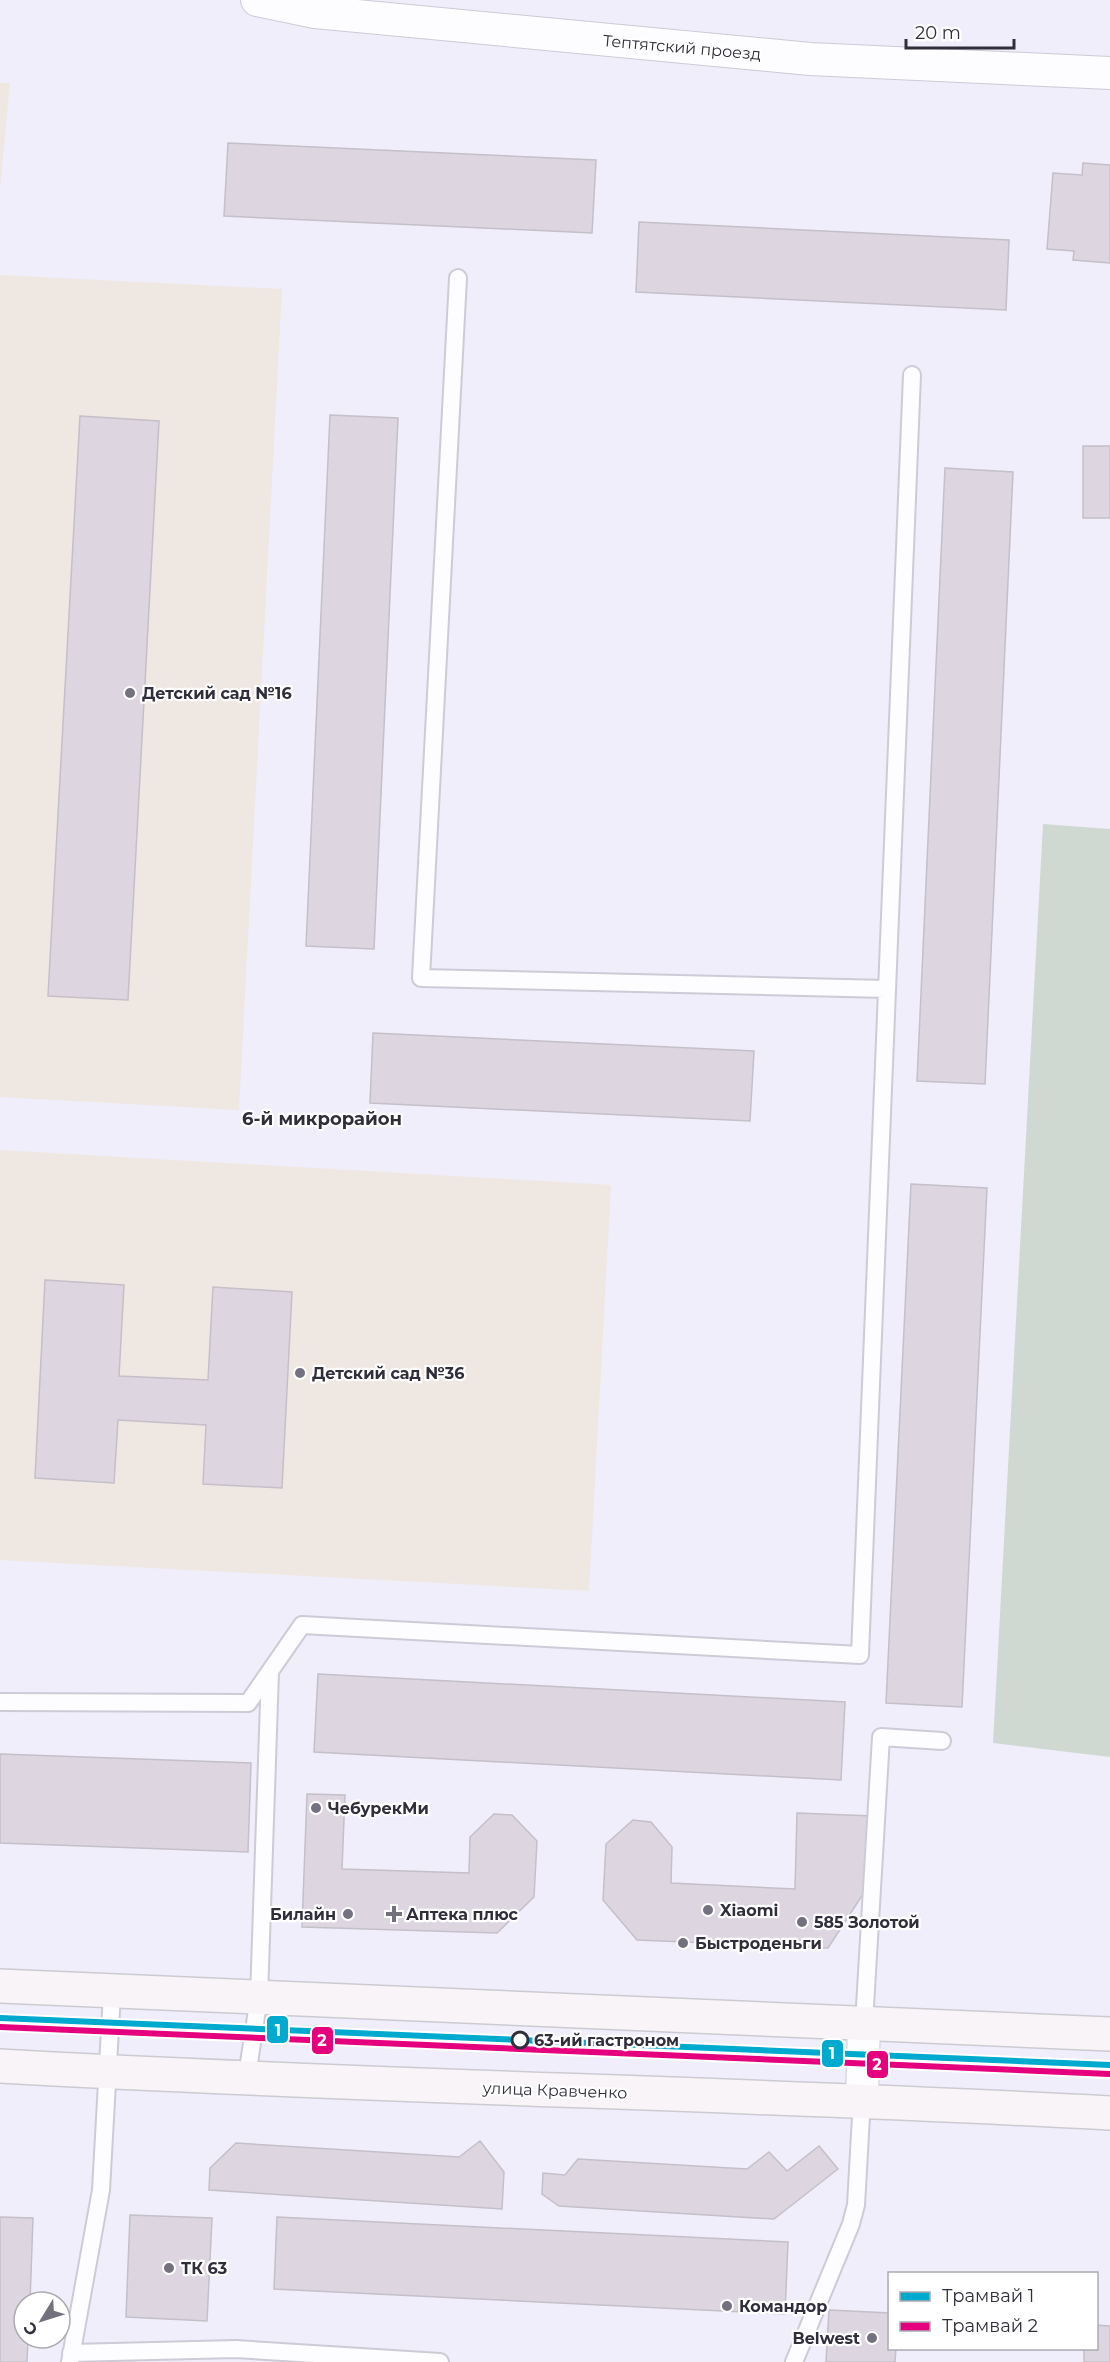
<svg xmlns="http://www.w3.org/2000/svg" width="1110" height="2362" viewBox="0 0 1110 2362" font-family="Montserrat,sans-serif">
  <rect width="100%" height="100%" fill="#f0eefa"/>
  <path fill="#efe7e1" d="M0,83H10L0,189Z
    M0,275L282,289L239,1110L0,1097Z
    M0,1150L611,1185L589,1591L0,1560Z"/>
  <path fill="#cfd9d1" d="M1043,824L1110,829V1757L993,1743Z"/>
  <path fill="#ddd6e1" stroke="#c4bfc8" stroke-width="1.5" d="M228,143L596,160L592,233L224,216Z
    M1083,163L1110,165V263L1073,260L1074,251L1047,249L1053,173L1082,175Z
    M639,222L1009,240L1006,310L636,292Z
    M330,415L398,418L374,949L306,946Z
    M80,416L159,421L128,1000L48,996Z
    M1083,446H1110V518H1083Z
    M945,468L1013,472L985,1084L917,1081Z
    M373,1033L754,1051L750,1121L370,1103Z
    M911,1184L987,1188L962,1707L886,1703Z
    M45,1280L124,1285L119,1376L208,1380L213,1287L292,1292L282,1488L203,1484L206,1425L118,1420L114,1483L35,1478Z
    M318,1674L845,1702L841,1780L314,1752Z
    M0,1754L251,1763L248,1852L0,1843Z
    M307,1794L345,1795L342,1869L469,1873L470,1837L494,1814L512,1815L537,1841L534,1897L497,1933L302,1927Z
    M797,1813L872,1816L869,1885L828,1948L637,1940L603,1900L606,1844L633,1820L651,1822L672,1847L671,1883L795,1889Z
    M480,2141L504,2172L502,2209L209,2190L210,2168L236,2143L459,2157Z
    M819,2146L838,2169L774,2219L559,2206L542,2194L543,2173L565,2175L578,2159L747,2169L769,2152L787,2171Z
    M130,2215L212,2218L207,2321L126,2317Z
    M0,2217L33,2218L30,2302H24V2338H28L27,2362H0Z
    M277,2217L788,2242L785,2314L274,2289Z
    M829,2310L890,2313V2348H896L895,2362H826Z
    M1096,2325L1110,2326V2362H1084V2348H1096Z"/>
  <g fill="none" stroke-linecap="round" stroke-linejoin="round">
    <defs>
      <path id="service" d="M458,278L421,978L887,989
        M0,1702L248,1703L302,1625L860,1655L912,375
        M864,2023L881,1737L942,1741
        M247,2076L259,1997L270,1672
        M71,2353L236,2349L440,2362
        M70,2362L101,2190L112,1993
        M794,2362L851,2224L856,2205L862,2099"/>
      <path id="minor" d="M257,0L315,12L810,59L1110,73
        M862,2099L864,2023"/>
      <path id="primary" d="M0,1986L1110,2034
        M0,2066C370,2087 740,2093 1110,2113"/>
    </defs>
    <use href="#service" stroke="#cccbd6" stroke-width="20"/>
    <use href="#minor" stroke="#cccbd6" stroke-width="34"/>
    <use href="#primary" stroke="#cccbd2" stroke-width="36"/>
    <use href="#service" stroke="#fdfcfe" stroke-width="16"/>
    <use href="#minor" stroke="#fdfcfe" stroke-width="32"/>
    <use href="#primary" stroke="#f8f4f7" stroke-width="33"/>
    <defs>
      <path id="tram-1" d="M0,2018L1110,2065"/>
      <path id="tram-2" d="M0,2027L1110,2074"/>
    </defs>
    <use href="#tram-1" stroke="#fff" stroke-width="10"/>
    <use href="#tram-2" stroke="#fff" stroke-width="10"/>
    <use href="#tram-1" stroke="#00a9ce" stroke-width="6"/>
    <use href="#tram-2" stroke="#e5007d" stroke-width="6"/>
  </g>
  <g fill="#73717d" stroke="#fff" stroke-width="2">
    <circle cx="130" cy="693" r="6"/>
    <circle cx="300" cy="1373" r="6"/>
    <circle cx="316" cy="1808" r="6"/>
    <circle cx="708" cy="1910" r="6"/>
    <circle cx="348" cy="1914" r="6"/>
    <path d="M391 1905h6v6h6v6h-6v6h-6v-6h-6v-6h6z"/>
    <circle cx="802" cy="1922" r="6"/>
    <circle cx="683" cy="1943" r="6"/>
    <circle cx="169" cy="2268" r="6"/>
    <circle cx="727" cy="2306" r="6"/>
    <circle cx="872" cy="2338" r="6"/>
  </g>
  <circle fill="#fff" stroke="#2f2e3a" stroke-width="3" cx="520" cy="2040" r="8"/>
  <g text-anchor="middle" stroke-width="4.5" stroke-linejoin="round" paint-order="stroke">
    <g font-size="16" fill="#2f2e3a" stroke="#fff">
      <text transform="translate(682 47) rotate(5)" y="6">Тептятский проезд</text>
      <text transform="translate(555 2090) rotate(2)" y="6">улица Кравченко</text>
    </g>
    <g font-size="16" font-weight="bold" fill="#2f2e3a" stroke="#fff" text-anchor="start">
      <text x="142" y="699">Детский сад №16</text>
      <text x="312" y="1379">Детский сад №36</text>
      <text x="328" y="1814">ЧебурекМи</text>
      <text x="720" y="1916">Xiaomi</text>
      <text x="336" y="1920" text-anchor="end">Билайн</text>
      <text x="406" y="1920">Аптека плюс</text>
      <text x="814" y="1928">585 Золотой</text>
      <text x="695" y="1949">Быстроденьги</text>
      <text x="181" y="2274">ТК 63</text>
      <text x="739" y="2312">Командор</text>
      <text x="860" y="2344" text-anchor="end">Belwest</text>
    </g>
    <g font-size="16" font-weight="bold" fill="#2f2e3a" stroke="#fff" text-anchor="start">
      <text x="534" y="2046">63-ий гастроном</text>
    </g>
    <g font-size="18" font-weight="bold" fill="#2f2e3a" stroke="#fff">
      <text x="322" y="1125">6-й микрорайон</text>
    </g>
  </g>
  <g stroke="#fff" stroke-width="2">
    <rect x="266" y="2015" width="23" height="29" rx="6" fill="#00a9ce"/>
    <rect x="311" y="2026" width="23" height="29" rx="6" fill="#e5007d"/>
    <rect x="821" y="2039" width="23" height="29" rx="6" fill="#00a9ce"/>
    <rect x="866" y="2050" width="23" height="29" rx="6" fill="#e5007d"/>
  </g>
  <g font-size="16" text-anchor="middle" font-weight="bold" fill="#fff">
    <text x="278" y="2036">1</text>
    <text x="322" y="2046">2</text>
    <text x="832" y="2059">1</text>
    <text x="877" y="2070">2</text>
  </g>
  <rect x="888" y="2272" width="210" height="78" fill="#ffffff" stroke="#acabb0" stroke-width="1.5"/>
  <rect x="900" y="2292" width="30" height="9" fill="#00a9ce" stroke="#acabb0" stroke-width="1.5"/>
  <text x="942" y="2302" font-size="18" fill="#2f2e3a">Трамвай 1</text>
  <rect x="900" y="2322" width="30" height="9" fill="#e5007d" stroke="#acabb0" stroke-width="1.5"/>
  <text x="942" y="2332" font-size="18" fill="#2f2e3a">Трамвай 2</text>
  <g transform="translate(42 2320) rotate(232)"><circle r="28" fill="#ffffff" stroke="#acabb0" stroke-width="1.5"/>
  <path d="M0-4.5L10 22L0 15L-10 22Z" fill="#73717d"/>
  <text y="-9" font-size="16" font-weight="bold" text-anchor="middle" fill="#2f2e3a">С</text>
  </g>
  <path d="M906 39v9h108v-9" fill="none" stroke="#2f2e3a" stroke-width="3"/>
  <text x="915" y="39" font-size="18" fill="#2f2e3a" stroke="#ffffff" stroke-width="4.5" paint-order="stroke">20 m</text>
</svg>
